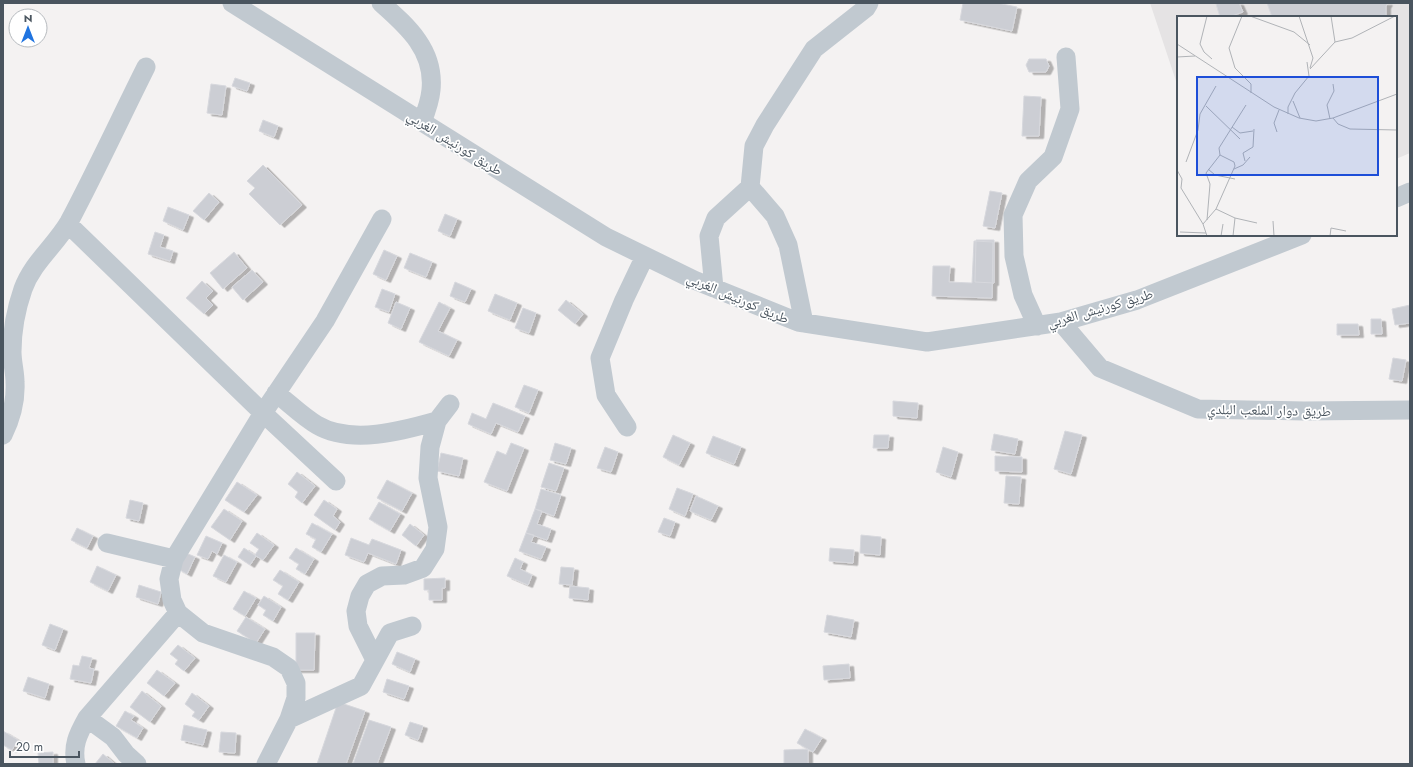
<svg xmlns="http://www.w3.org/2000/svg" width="1413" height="767" viewBox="0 0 1413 767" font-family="Jost,'Noto Naskh Arabic',sans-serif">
  <defs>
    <filter id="shadow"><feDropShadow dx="4.5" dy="2.5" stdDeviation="0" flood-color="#0004"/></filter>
  </defs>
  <rect width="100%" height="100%" fill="#f4f2f2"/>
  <path fill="#e5e3e4" d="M1150,3H1410V153L1396,159V17H1178V87Z"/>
  <path fill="#ccced4" stroke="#d7d8dd" filter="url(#shadow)" d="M963,3H997L1017,7L1012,31L960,20Z
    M1218,3H1239L1243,12L1229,17H1220L1216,4Z
    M1267,3H1388L1386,6V17H1272Z
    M1029,59H1046L1049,66L1046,72H1029L1026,65Z
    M235,78L250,83L247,91L232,86Z
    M211,84L226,86L222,115L207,113Z
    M1024,96L1041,97L1039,136H1022Z
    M263,120L278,126L274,137L259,131Z
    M263,165L302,205L280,225L249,194L255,188L247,181Z
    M990,191L1002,193L995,228L983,226Z
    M209,193L219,202L204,220L193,211Z
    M168,207L189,215L183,230L163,221Z
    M445,214L457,219L450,236L438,231Z
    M155,232L164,235L160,247L173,251L170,261L148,254Z
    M976,240H994V283L975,282Z
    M974,241L993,242L992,298L932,296L933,266H950L949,282L972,283Z
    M384,250L397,256L386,280L373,274Z
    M234,252L247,268L223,289L210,273Z
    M410,253L432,262L426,277L404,268Z
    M252,270L263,282L243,300L232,287Z
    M202,281L213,291L206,298L213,305L204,314L186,298Z
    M455,282L471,289L465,302L450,296Z
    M382,289L395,294L389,312L375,307Z
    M495,294L517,303L510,320L488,311Z
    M566,300L583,314L575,324L558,310Z
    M396,302L410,308L401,329L388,323Z
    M439,302L450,308L438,331L457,340L449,356L419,342Z
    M1410,305V323L1395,325L1392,309Z
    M523,308L536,313L529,333L515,328Z
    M1371,319H1381L1382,334H1371Z
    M1337,324H1358L1359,335H1337Z
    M1393,358L1406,360L1402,381L1389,379Z
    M524,385L538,390L529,413L515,407Z
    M893,401L918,403L917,418L893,416Z
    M493,403L525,416L518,432L496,423L491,434L468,424L472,413L486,419Z
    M1065,431L1082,435L1071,474L1054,469Z
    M994,434L1018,439L1015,454L991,450Z
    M673,435L690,443L679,465L663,457Z
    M874,435H889L888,448H873Z
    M713,436L741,447L734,464L706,453Z
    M511,443L524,448L507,491L484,482L497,451L506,455Z
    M555,443L571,448L566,464L550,460Z
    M605,447L618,452L611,472L597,468Z
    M943,447L958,452L951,477L936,472Z
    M441,453L463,458L459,476L437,471Z
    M995,456L1022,457V472L995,471Z
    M549,463L564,468L556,491L541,487Z
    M297,472L315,486L302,503L295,497L298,492L288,484Z
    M1006,476L1021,477L1019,504L1004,503Z
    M387,480L412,493L402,511L377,498Z
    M237,482L257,495L244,512L225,500Z
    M677,488L693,494L685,516L669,509Z
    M541,489L561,495L554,516L535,509Z
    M696,496L718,506L711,520L690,511Z
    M130,500L143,503L139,521L126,518Z
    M324,500L337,509L333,516L340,522L335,530L314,515Z
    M379,502L400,514L390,531L369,519Z
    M224,509L242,521L230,540L211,527Z
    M535,509L542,511L537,524L551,529L547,540L526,533Z
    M664,518L675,522L670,536L658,532Z
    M312,523L332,534L321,552L312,547L316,539L306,534Z
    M410,524L424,535L416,546L402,535Z
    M77,528L93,536L87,548L71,540Z
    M257,533L274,545L263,560L256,556L255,555L259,549L250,543Z
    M526,533L534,535L531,542L546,547L541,559L519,551Z
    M861,535L881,537L880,555L860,553Z
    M206,536L222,543L217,554L212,551L208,559L197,555Z
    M351,538L369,545L372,539L401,550L396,564L368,553L364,562L345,555Z
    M244,548L256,556L250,565L238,557Z
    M296,548L314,559L305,574L296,569L299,564L289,558Z
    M830,548L854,550L853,563L829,561Z
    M186,553L195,557L187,574L178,569Z
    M224,555L237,562L226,582L213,576Z
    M515,558L523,562L520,569L532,575L528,585L507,576Z
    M97,566L116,575L108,591L90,582Z
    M561,567L574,568L572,585L559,584Z
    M280,570L299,582L288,600L278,594L283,586L273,580Z
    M445,578V588H442V600H429V590H424V579Z
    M139,585L161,592L158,604L136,597Z
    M570,586L589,588L588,600L569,598Z
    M244,591L256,598L245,616L233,609Z
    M264,596L281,607L273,621L263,615L266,610L258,605Z
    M827,615L854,620L851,637L824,632Z
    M246,617L265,629L256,643L237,631Z
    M50,624L63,629L55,650L42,645Z
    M296,633H315L314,670H296Z
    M178,645L195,658L184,671L175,664L178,660L170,654Z
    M397,652L415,659L410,672L392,664Z
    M82,656L92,658L89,668L94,669L91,683L70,679L73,665L79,666Z
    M849,664L850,678L824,680L823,666Z
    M157,670L175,683L164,696L147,683Z
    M28,677L49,684L45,698L23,691Z
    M387,679L409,686L404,699L383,692Z
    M142,691L161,706L150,722L130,707Z
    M192,693L209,706L199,720L192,716L195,712L185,704Z
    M338,702L365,711L346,764H317Z
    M125,711L134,716L131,720L143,728L137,738L116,726Z
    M369,720L391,727L377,764H353Z
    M410,722L423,726L418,740L405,735Z
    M184,725L207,730L203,745L181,740Z
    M805,729L822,738L813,752L797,743Z
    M3,731L18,740L12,750L3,745Z
    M221,732L236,733L235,753L219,752Z
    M808,749V764H784V750Z
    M53,752V764H39L38,753Z
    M103,754L115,764H95Z"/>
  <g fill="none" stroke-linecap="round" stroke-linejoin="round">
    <path stroke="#c1c9d0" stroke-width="19" d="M232,3L606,237L694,280L798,322L927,342L1061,322L1137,300L1302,235
      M381,3C407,26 435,50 431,90C430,101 426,112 422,122
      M750,187L775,216L788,245L804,323
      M1396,198L1410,192
      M68,224L263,413L336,481
      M714,288L709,236L716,218L750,187L754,146L765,125L814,49L866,8L869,3
      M1061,322L1100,368L1198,409L1304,411L1410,410
      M1037,326L1023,295L1014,256L1013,215L1028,181L1053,157L1070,109L1066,57
      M276,393C289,403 303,417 317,425C351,445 402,431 437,421
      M627,427L606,395L600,358L624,300L645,256
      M3,435C11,419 16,400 15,382C15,372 12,362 12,352C12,332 16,309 23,289C33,262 55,246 69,222C96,171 120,119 146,67
      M107,543L174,559
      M375,660L358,626L356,611L360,596L367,584L382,576L404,575L423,568L435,549L438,527L428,478L430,447L437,421L450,404
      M87,718L113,737L126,754L137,764
      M289,719L361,686L390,633L412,626
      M76,764C72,746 78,734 87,718L178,613
      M266,764L289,719L296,698V683L289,668L273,657L203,633L178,613L172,600L169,579L174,559L263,413L325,321L382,219"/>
  </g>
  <g text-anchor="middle" stroke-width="3.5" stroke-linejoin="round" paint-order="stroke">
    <g font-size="14" fill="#4a555f" stroke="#fff">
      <text transform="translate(455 143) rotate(32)" y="5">طريق كورنيش الغربي</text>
      <text transform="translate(738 298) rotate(23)" y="5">طريق كورنيش الغربي</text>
      <text transform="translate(1100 308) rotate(-16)" y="5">طريق كورنيش الغربي</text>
      <text transform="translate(1269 410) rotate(1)" y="5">طريق دوار الملعب البلدي</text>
    </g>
  </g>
  <g transform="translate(1177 16)">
    <rect width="220" height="220" fill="#f4f2f2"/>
    <path fill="none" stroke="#b0b3b7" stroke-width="1" d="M30,0L23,28L27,36L35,43M65,0L52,32L58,52L74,68V77M73,0L117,16L133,29M122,0L136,42L133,52M158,26L175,22L218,0M0,28L97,91L122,102L139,105L156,102L220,78M0,41L18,40M133,53L158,26L154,0M116,85L123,102M29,90L63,123M111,98V91L118,77L132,60L130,46M156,102L161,108L173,113L220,114M153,103L150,89L157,75L156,68M55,111L63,117L76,115M100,116L97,107L102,94M68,145L66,137L76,131L77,113M9,146L21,114L23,98L39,70M31,153L38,159L58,163M57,153L66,149L73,141M0,154L5,163L4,172L26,208L30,220M39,193L58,202L80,207M30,204L33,168L29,157L43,139M96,205L97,220M26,208L39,193L58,150L57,146L43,139L42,132L69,89M3,216L29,217M44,220L46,208M56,220L58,202M153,220L154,212L169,215"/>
    <path fill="#1d4ed8" fill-opacity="0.15" stroke="#1d4ed8" stroke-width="2" d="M20,61H201V159H20Z"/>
    <rect width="220" height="220" fill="none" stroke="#4a555f" stroke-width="2"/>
  </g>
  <rect width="1413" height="767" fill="none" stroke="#4a555f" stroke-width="8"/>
  <g transform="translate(28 28)"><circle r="19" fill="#ffffff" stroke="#b7bbbf"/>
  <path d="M0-3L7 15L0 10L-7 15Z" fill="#2074e0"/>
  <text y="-6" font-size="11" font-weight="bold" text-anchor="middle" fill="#4a555f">N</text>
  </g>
  <path d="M10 751v6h69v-6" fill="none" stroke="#4a555f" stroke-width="2"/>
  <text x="16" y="751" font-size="12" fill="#4a555f" stroke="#ffffff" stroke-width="3" paint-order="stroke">20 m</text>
</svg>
